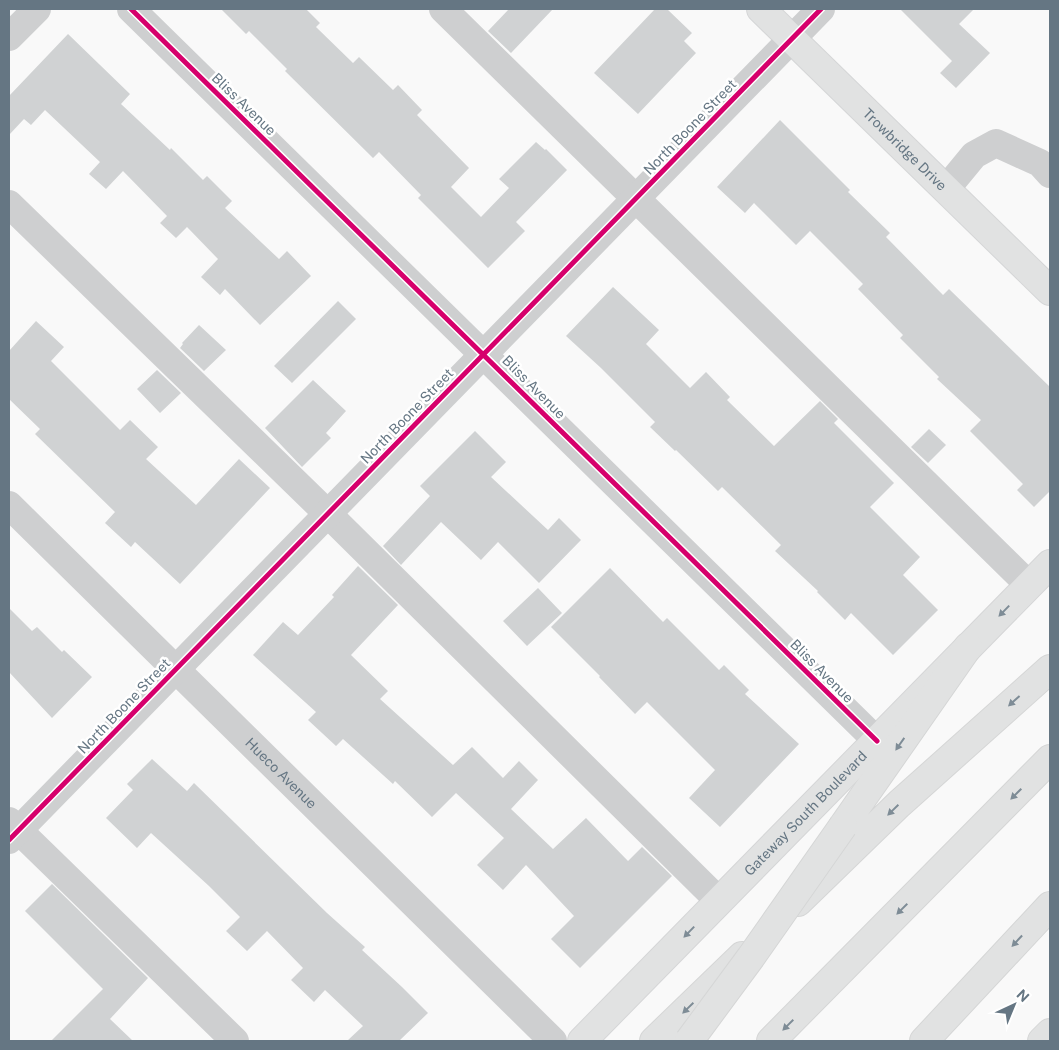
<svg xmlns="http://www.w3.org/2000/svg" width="1059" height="1050" viewBox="0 0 1059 1050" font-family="'Public Sans',sans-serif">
  <rect width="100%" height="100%" fill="#f9f9f9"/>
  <path fill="#d0d2d3" d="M221,9H306L320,23L316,27L353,63L359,57L393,90L398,85L422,110L417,115L469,168L451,187L481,217L509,188L499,179L536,142L545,150L546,149L567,170L516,222L525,231L488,268L418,198L421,195L379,152L373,158L285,71L287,69L249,31L246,34Z
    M509,9H553L511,53L488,31Z
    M655,9H667L692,33L684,41L696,53L638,114L594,73Z
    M900,9H974L959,24L990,53L956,88L940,73L952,61Z
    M68,34L130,94L121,104L170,150L171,148L203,180L207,176L232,201L225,208L279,259L287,251L311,276L260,325L225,289L220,295L201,277L218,259L187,227L176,238L160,223L167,216L123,171L106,189L89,174L100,162L45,110L31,125L24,119L9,135V96Z
    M780,120L850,190L848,192L890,233L886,237L943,295L949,289L1050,387V491L1034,507L1017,490L1023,484L970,431L981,420L937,379L939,377L900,338L903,335L858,289L863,284L810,231L796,245L754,203L745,213L717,187Z
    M613,287L659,330L646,344L690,388L706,372L730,397L727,400L774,446L820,401L838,419L834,423L894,483L870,507L920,557L903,575L938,610L893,655L851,613L845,620L817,592L818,591L775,551L781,545L722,487L718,491L676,450L675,451L650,427L655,422L601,368L566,336Z
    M338,301L356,319L292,383L274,366Z
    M36,321L64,347L51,361L120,430L130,420L158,447L146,459L196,505L239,459L270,488L180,584L135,542L131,547L105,523L115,512L35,434L40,429L9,399V351Z
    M199,325L226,350L204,371L180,348L183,344L182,343Z
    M157,370L181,393L160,413L137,389Z
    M313,380L346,411L326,433L331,438L302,467L265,428Z
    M929,429L946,445L928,463L911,447Z
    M475,431L506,462L491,477L548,530L559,518L581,540L539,583L498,542L481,560L441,522L401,565L383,546L430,496L420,486Z
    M358,566L398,605L351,655L388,691L380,699L453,765L472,747L503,778L519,761L538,780L511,809L553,849L586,818L628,861L642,847L672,876L580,968L551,939L574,916L526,865L503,890L477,865L504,838L456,793L432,817L395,781L393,784L343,739L336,746L308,720L316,712L253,655L283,622L298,635L334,597L332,595Z
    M610,568L663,622L667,618L719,670L724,665L749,690L745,694L799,744L720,827L689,798L715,770L647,702L635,714L599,677L600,676L551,627Z
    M538,588L562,613L527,646L503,621Z
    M9,608L32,631L37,627L62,652L64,650L92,677L52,718L9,672Z
    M152,759L187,791L194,783L327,913L365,947L362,950L402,987L428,1013L399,1041H347L363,1026L325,990L314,1002L291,980L303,968L267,931L247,951L226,931L240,917L209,886L151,833L137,848L106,818L133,790L127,784Z
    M52,884L148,978L110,1019L133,1041H51L103,989L25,911Z"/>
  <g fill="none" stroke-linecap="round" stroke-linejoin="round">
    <defs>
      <g id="major">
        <path id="s2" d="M761,9L1050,291"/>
        <path id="s3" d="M582,1041L1050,564"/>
      </g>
      <path id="highway" d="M843,826L968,647
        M798,902L899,804L1050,669
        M654,1041L742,956
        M771,1041L1050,759
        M924,1041L1050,906
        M1042,1041L1050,1033"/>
    </defs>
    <use href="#major" stroke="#d5d6d7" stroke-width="30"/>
    <use href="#highway" stroke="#d5d6d6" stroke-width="30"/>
    <g stroke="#cecfd0" stroke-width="28">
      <path d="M131,9L877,741"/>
      <path d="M443,9L1029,585"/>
      <path d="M9,37L37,9"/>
      <path d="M946,189L974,155L996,143L1040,163L1050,174"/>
      <path d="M9,204L327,513L719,901"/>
      <path id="s1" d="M9,505L553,1041"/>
      <path d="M9,821L235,1041"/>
      <path d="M9,840L821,9"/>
    </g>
    <use href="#major" stroke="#e1e2e2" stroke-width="28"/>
    <use href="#highway" stroke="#e1e2e2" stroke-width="28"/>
    <defs>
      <path id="highway-bridge" d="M689,1041L751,957L843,826"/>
    </defs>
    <use href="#highway-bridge" stroke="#d5d6d6" stroke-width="30" stroke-linecap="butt"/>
    <use href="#highway-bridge" stroke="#e1e2e2" stroke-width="28"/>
    <defs>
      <path id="cycleway" d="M131,9L877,741
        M9,840L821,9"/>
    </defs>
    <use href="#cycleway" stroke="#fff" stroke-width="8"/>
    <use href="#cycleway" stroke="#d6006c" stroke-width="5"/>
  </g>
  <defs><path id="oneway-solid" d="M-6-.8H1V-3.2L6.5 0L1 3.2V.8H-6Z" transform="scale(1.25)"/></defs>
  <g fill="#7e8c96">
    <use href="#oneway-solid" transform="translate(1004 611) rotate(134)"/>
    <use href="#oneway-solid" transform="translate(1014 701) rotate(138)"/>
    <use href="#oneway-solid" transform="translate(900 744) rotate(125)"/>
    <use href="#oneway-solid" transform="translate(1016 794) rotate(135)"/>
    <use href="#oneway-solid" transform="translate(893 810) rotate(136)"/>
    <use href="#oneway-solid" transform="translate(902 909) rotate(135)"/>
    <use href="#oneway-solid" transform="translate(689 932) rotate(134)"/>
    <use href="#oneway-solid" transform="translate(1017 941) rotate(133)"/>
    <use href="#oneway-solid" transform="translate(688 1008) rotate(136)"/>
    <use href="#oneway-solid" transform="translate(788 1025) rotate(135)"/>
  </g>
  <g text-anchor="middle" stroke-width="5" stroke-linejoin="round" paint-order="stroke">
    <g font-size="14" fill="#657683" stroke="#fff">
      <text transform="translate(244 104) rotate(44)" y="5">Bliss Avenue</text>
      <text transform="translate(690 127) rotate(-46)" y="5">North Boone Street</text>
      <text dy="5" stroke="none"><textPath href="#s2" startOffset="201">Trowbridge Drive</textPath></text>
      <text transform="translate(534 387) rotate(45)" y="5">Bliss Avenue</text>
      <text transform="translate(407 416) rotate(-46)" y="5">North Boone Street</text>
      <text transform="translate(822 671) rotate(45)" y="5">Bliss Avenue</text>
      <text transform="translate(124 706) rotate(-46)" y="5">North Boone Street</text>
      <text dy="5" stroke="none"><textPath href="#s1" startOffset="382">Hueco Avenue</textPath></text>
      <text dy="5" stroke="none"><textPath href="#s3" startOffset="319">Gateway South Boulevard</textPath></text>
    </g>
  </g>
  <rect width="1059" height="1050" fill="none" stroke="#657683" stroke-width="20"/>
  <g transform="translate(1014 1005) rotate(44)" stroke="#ffffff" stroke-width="4" paint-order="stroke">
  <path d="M0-4L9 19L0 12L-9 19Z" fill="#657683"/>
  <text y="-8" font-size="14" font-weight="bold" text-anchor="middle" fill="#657683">N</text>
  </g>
</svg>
